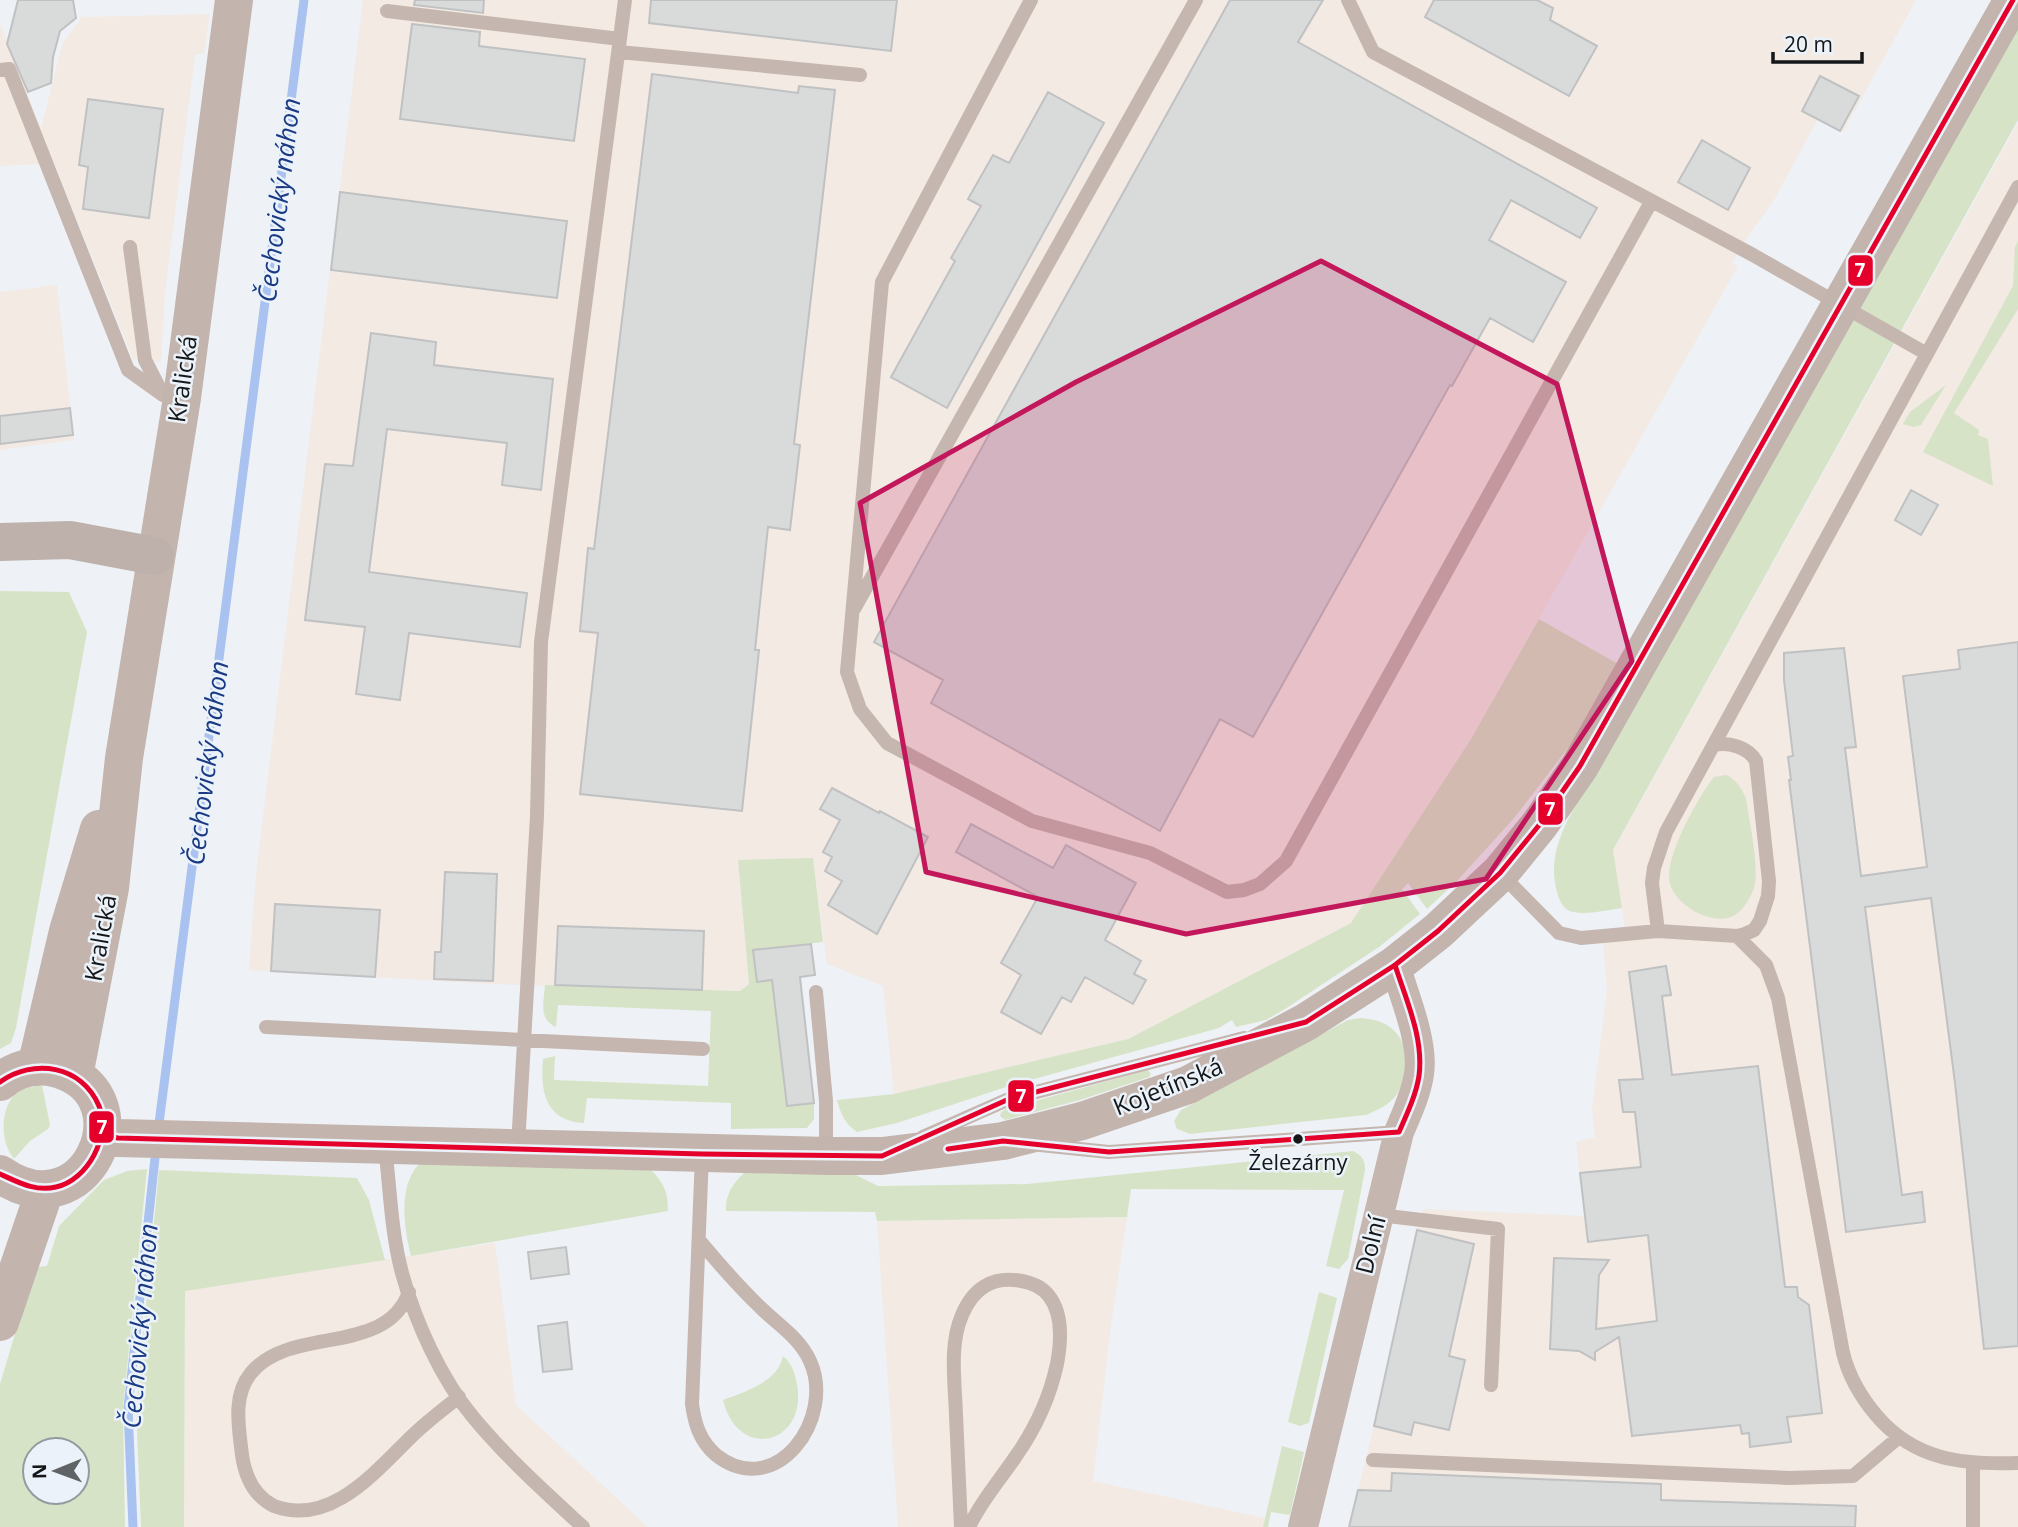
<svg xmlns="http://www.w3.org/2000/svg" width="2018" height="1527" viewBox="0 0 2018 1527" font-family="'Open Sans',sans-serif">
  <rect width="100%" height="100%" fill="#eef2f6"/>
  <path fill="#f2eae3" d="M363,0H1916L1843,132L1818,119L1774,200L1740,248L1732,263L1738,266L1471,739L1351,923L1128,1039L894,1094L883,986L827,964L813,859L738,860L749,984L740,991L491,984L249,970L256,874Z
    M210,14L204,53L195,55L165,292L161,362L133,359L54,163L0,166V23L41,129L62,44L82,17Z
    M2018,123V1527H1349L1374,1426L1417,1230L1418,1219L1424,1209L1585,1216L1576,1142L1595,1137L1592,1110L1607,990L1602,932L1625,929L1613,851Z
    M57,285L74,440L0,450V292Z
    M1127,1217L1110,1333L1093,1481L1265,1518L1263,1527H898L877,1221Z
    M495,1243L516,1405L648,1527H184L185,1290Z"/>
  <path fill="#d7e3c7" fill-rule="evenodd" d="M2018,17V120L1613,850L1622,908C1607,910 1588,915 1573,912C1563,910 1559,900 1557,892C1544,848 1576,805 1597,770Z
    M2018,241V309L1954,413L1979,430L1978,435L1988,439L1993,486L1923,452L2013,286L2015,247Z
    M1946,385L1921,425L1914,427L1903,424L1910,412Z
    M0,591L69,592L87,632L16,1028L11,1043L0,1049Z
    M1539,619L1618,664L1571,744L1515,817L1457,881L1427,909L1408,883L1402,889L1420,914L1379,947L1285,1009L1266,1020L1236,1027L1232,1020L1219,1028L1009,1086L897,1123L857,1132C844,1123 841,1114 837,1100L894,1094L1128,1039L1351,923L1471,739Z
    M1726,775C1736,779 1741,788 1746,798C1749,821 1760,868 1754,888C1750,899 1742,913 1731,917C1710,925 1676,905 1670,884C1663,859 1698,797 1714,777Z
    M813,858L823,942L753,951L757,982L772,980L787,1106L814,1103V1119L807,1128L731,1129V1103L587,1098L584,1123C545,1121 540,1091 543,1059L555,1056L554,1080L708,1086L711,1011L558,1005L556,1027C538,1019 544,1002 545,985L740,991L749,984L738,860Z
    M1361,1018C1371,1019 1383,1021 1391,1028C1412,1044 1409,1080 1394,1098C1387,1106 1375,1111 1366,1115L1190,1134L1177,1129L1174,1121L1181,1110L1348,1020Z
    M1148,1070L1151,1074L1149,1077L1080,1100L1005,1120L1000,1116L1001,1112L1006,1109Z
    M42,1085L50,1125L48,1129L30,1141L14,1159C0,1142 0,1110 15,1094C23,1088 32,1086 42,1085Z
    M1353,1151C1362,1156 1365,1159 1365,1170L1348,1259L1339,1269L1326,1266L1344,1190L1131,1189L1127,1217L877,1221L875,1212L726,1211C725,1195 733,1183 745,1172L854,1174L878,1186L1027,1184Z
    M428,1163L649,1168C664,1183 668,1191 668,1211L411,1256C404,1228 398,1188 418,1165Z
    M147,1169L123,1408L125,1527H0V1384L35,1267L47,1266L59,1226L104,1180L127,1171ZM35,1450H77V1492H35Z
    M159,1170L357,1178L369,1200L385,1260L185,1291L184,1527H141L136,1408Z
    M1319,1292L1337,1298L1309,1423L1300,1426L1288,1422Z
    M783,1356C792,1363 795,1374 797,1384C808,1445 738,1462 723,1400C744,1392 778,1382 783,1356Z
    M1282,1446L1304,1452L1290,1515L1271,1512L1268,1527H1263Z"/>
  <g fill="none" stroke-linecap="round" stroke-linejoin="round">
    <path stroke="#a9c2ef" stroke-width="9" d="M158,1131L304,0
      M133,1527L128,1408L156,1149"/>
  </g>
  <path fill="#d9dada" stroke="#c0c1c2" stroke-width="2" d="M18,0H73L76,18L60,31L53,57L51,83L28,92L7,44Z
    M415,0H484L483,13L414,5Z
    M651,0H897L891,51L649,23Z
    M1230,0H1323L1298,42L1597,208L1580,238L1511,200L1489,240L1566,282L1533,342L1490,318L1452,386L1450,385L1253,737L1220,719L1160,831L931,703L943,680L874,642Z
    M1434,0H1537L1553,8L1550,20L1597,46L1569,96L1425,17Z
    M412,24L480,32L479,46L585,59L574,141L400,119Z
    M652,74L798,93L799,86L835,90L794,444L800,445L790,530L768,527L755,650H759L742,811L580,794L598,633L580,631L588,548L594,549Z
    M1820,76L1859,96L1840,131L1802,111Z
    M1048,92L1104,123L947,408L891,377L955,261L951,258L981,206L968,199L993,155L1009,163Z
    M88,99L163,109L149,218L83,209L88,167L79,165Z
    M1702,140L1750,168L1728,210L1678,182Z
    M340,192L567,221L557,298L331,270Z
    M371,333L436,342L434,365L553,379L541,490L502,485L507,443L387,429L369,572L527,593L520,647L409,633L400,700L356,694L365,627L305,620L325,464L353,466Z
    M70,408L73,435L0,444V416Z
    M1911,490L1938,505L1921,535L1895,520Z
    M2018,642V1346L1984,1349L1955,1083L1931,898L1865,907L1902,1195L1922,1192L1925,1222L1846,1232L1789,780H1791L1788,757L1793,756L1784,680V653L1844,648L1856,747L1845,748L1861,876L1927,867L1903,676L1960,669L1958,650Z
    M832,788L879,813L880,811L928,837L877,934L828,905L842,881L825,871L832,857L823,852L840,820L820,809Z
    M971,824L1053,868L1066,845L1136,883L1105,940L1141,961L1134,974L1146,980L1133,1004L1085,977L1071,1002L1062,997L1041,1034L1001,1012L1021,975L1001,963L1038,897L956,852Z
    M445,872L497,874L493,981L434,979L435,952H441Z
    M275,904L380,910L375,977L271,971Z
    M558,926L704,931L702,990L555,985Z
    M811,944L815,975L800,977L814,1103L787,1106L772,980L757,982L753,950Z
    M1666,966L1671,995L1662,996L1672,1075L1758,1066L1785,1287H1797L1798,1297L1809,1305L1822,1413L1787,1417L1791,1442L1750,1447L1749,1433L1742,1434L1740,1425L1632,1436L1619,1337L1595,1352V1360L1579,1351L1550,1349L1554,1258L1609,1260L1599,1275L1596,1329L1657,1321L1648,1235L1588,1242L1580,1173L1641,1167L1635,1112H1623L1619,1080L1643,1079L1629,972Z
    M1417,1230L1474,1244L1449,1356L1465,1360L1449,1430L1414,1422L1411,1435L1374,1426Z
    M566,1247L569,1274L531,1279L528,1252Z
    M567,1322L572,1369L543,1372L538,1326Z
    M1392,1473L1661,1484V1500L1856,1506L1855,1527H1349L1358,1490L1391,1491Z"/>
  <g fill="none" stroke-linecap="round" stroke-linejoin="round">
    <path stroke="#c5b6af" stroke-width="14" d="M1031,0L882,282L847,672L860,709L887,743L1032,821L1150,853L1227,892L1244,890L1260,884L1286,861L1651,202
      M1348,0L1373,52L1753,255L1927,354
      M387,11L620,39
      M619,52L860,75
      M0,70L9,69L128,370L163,395L180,398
      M130,247L145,360L161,391
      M854,609L1196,0
      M1501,874L1559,933L1581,938L1658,931L1652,883L1654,868L1666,832L2018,187
      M1658,931L1737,936L1745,934L1754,930L1760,921L1768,896L1769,881L1756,761C1748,747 1729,742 1714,745
      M1737,936L1766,965L1778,998L1843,1353C1849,1377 1860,1396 1876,1415C1914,1460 1962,1465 2018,1463
      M816,992L826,1101V1155
      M266,1027L703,1049
      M923,1137L1009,1099L1244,1038
      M1040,1145L1109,1152L1399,1132
      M385,1146C390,1188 391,1232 402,1273C415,1321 441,1379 473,1417C506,1457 545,1492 583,1527
      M518,1146L537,816L541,642L625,0
      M1379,1215L1498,1229L1491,1385
      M699,1240C719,1264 738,1286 760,1307C778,1325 799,1337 810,1361C836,1418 776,1502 716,1455C700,1441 695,1425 692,1404L702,1155
      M409,1292C386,1357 290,1325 251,1373C232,1396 239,1428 242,1455C245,1476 254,1496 274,1506C330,1527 375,1472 410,1438C425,1423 442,1410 459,1397
      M1373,1460L1789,1478L1853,1476L1898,1438
      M1973,1463V1527
      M961,1527C959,1490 958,1452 956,1415C955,1382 949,1345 962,1315C967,1303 975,1292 985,1286C1003,1275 1036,1279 1049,1296C1063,1314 1061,1343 1057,1364C1050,1396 1035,1429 1016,1456C1000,1480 981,1501 969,1527"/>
    <path stroke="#c5b6af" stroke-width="30" d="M1303,1527L1399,1132C1407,1113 1416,1094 1419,1074C1424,1042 1404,996 1395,965"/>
    <path stroke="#c3b4ad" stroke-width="38" d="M36,1067L68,931L99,829
      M74,1076L110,888L124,758L182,398L234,0
      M0,1082C17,1068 39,1062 61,1070C147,1099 85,1234 0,1174
      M102,1135L118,1138L828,1156H882L1003,1141L1082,1121L1188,1085L1306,1022L1395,965L1438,931L1500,873L1540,824L1580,766L2013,0
      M0,1322L45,1190"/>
    <path stroke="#beb1ab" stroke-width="38" d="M0,542L70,540L155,556"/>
    <defs>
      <path id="bus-1" d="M0,1082C33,1058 82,1065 99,1106C111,1136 88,1180 56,1187C35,1192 18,1182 0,1174
        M102,1135L118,1138L702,1154L882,1156L1009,1099L1306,1022L1395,965L1438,931L1500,873L1540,824L1580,766L2013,0
        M948,1149L1003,1141L1109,1152L1399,1132C1407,1114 1416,1095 1419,1076C1424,1038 1406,1000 1395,965"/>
    </defs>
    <use href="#bus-1" stroke="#ebf2f9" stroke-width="10"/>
    <use href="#bus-1" stroke="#e4002b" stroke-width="5"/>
  </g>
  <path fill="#c2185b" fill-opacity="0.2" stroke="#c2185b" stroke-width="5" stroke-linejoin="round" d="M1321,261L1557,384L1632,661L1486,879L1186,934L926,872L860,503L1076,382Z"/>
  <circle fill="#141618" stroke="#ebf2f9" stroke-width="2.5" cx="1298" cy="1139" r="6"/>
  <g text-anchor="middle" stroke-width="5" stroke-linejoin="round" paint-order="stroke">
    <g font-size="22" fill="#141618" stroke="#ebf2f9">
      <text x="1298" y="1170">Železárny</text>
    </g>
    <g font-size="24" fill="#141618" stroke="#ebf2f9">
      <text transform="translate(183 379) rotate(-82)" y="8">Kralická</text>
      <text transform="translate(101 938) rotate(-80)" y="8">Kralická</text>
      <text transform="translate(1168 1087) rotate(-22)" y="8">Kojetínská</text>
      <text transform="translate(1371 1245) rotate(-76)" y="8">Dolní</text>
    </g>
    <g font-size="26" font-style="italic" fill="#1a3b84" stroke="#ebf2f9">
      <text transform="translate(279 200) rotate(-83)" y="9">Čechovický náhon</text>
      <text transform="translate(207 763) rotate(-83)" y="9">Čechovický náhon</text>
      <text transform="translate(140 1326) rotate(-85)" y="9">Čechovický náhon</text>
    </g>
  </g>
  <g stroke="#ebf2f9" stroke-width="2.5">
    <rect x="1847" y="254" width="27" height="33" rx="7" fill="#e4002b"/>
    <rect x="1537" y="792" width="27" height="34" rx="7" fill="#e4002b"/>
    <rect x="1007" y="1079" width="28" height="34" rx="7" fill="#e4002b"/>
    <rect x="88" y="1110" width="27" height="34" rx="7" fill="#e4002b"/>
  </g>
  <g font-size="19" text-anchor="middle" font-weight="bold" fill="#fff">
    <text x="1860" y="277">7</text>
    <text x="1550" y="816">7</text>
    <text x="1021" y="1103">7</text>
    <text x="102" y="1134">7</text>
  </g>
  <g transform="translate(56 1471) rotate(269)"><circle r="33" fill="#ebf2f9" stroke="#959a9f" stroke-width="2"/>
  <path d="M0-5L12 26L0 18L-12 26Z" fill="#606366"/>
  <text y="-10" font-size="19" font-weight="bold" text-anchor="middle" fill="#141618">N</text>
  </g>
  <path d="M1773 52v10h89v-10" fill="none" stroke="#141618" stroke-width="3.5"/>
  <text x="1784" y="52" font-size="21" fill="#141618" stroke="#ebf2f9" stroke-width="5" paint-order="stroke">20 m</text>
</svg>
